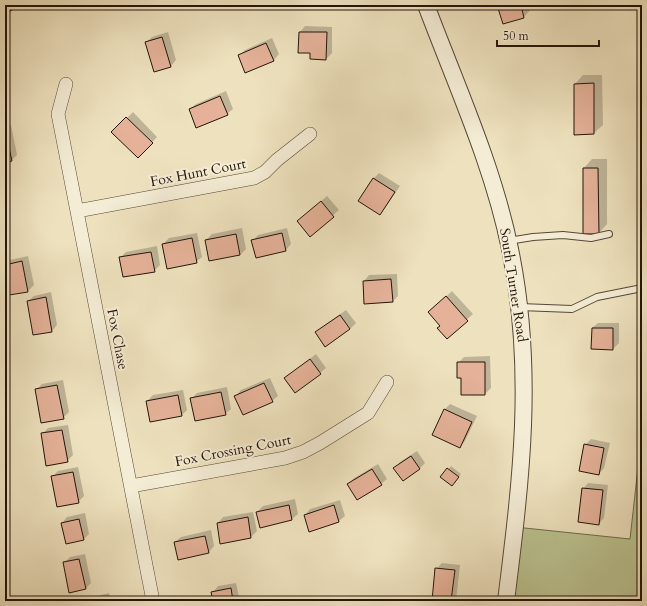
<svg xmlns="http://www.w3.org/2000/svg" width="647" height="606" viewBox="0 0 647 606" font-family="Cardo,serif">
  <rect width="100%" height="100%" fill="#eee2be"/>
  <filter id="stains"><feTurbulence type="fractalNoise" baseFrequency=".005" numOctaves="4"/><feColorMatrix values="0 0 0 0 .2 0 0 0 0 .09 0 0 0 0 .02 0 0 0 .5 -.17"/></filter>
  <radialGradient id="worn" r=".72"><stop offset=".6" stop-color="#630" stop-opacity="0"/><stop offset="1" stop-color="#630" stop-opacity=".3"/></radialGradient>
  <path fill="#bbc390" stroke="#6f6c4c" d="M642,432V601H506L515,527L630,539Z"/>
  <path fill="#0003" d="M499,5H532V8L524,17Z
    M305,26L332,27V53L326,59L311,52L300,32Z
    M5,30L9,31L5,42Z
    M168,32L176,60L171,66L154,71L146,42L152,37Z
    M272,38L279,54L274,60L246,72L239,56L245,50Z
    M583,75H602L603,125L594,133L575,84Z
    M226,91L233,109L227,114L190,109L196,104Z
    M133,112L157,137L138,157L113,132Z
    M11,125L17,155L11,161L5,162V126Z
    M592,159H607V224L599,233L584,168Z
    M379,173L400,186L385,208L380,214L373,179Z
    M327,196L339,210L310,235L304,216Z
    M242,228L246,249L240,255L206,240L212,234Z
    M287,228L291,244L286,250L252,241L258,235Z
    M197,233L202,257L196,262L163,244L169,238Z
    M157,246L160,265L154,271L120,258L126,252Z
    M28,256L34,285L28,291L10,294L5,264L10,260Z
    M397,274L398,296L392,302L364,281L369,275Z
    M452,291L473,314L447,338L441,326L435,307Z
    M51,292L57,325L52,331L28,301L34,296Z
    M346,310L356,323L350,329L325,346L316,332L322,327Z
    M598,323H619V343L613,349L592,328Z
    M316,354L326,368L320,373L285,378Z
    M490,356L491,388L485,394L462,377L458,363L464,357Z
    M270,378L278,396L272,401L236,396L241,390Z
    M63,380L69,412L63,418L36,390L42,384Z
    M227,387L231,409L225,414L191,399L197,393Z
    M183,390L187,410L181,416L147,401L153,395Z
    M450,404L477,416L465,441L460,447L444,410Z
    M68,425L73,455L67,461L42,434L48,428Z
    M591,439L610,443L604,468L599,474L585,445Z
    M417,451L425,463L420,468L403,480L395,468L400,462Z
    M378,464L387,479L381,484H348L354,478Z
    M451,466L461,474L455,483L442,477Z
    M78,467L84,496L78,502L52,477L58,471Z
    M588,483L608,485L604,518L599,524L583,489Z
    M295,499L298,514L292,519L260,526L257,512L263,506Z
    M340,500L345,516L339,521L310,531L305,515L310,509Z
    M253,512L257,531L251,537L218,523L223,517Z
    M85,513L89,534L84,539L62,523L67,517Z
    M211,530L214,546L209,552L175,542L181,537Z
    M85,554L91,583L85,589L64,563L70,557Z
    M442,563L460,565L456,601H433L436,569Z
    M236,583L240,601H214L213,592L218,586Z
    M109,593L111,601H88L93,597Z"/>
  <path fill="#e5b299" stroke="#231408" d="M6,5H21L10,11Z
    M497,5H521L524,18L503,24Z
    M299,32H327L326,60L310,59V53H298Z
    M162,37L171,67L154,72L145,42Z
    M266,43L274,61L245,73L238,55Z
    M594,83V134L574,135V84Z
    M220,96L228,115L196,128L189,109Z
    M126,117L153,143L138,158L111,132Z
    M5,130L12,161L5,163Z
    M583,168H598L599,234H583Z
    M373,178L395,192L380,215L358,201Z
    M321,201L334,217L310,237L297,221Z
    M282,233L286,251L256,258L251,240Z
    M236,234L240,255L209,261L205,240Z
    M192,238L197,263L167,269L162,244Z
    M151,252L155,272L123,277L119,257Z
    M22,261L28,292L9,295L5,276V265Z
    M391,279L393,302L364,304L363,281Z
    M446,296L468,321L447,339L437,328L440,326L428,312Z
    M46,297L52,332L33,335L27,301Z
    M340,315L350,329L325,347L315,332Z
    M592,328H613V350L591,349Z
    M310,359L321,374L295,393L284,378Z
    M457,362H485V395H461V378H457Z
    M264,383L273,402L243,415L234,396Z
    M57,385L64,419L41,423L35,389Z
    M221,392L226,415L195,421L190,398Z
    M178,395L182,416L150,422L146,401Z
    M444,409L472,422L460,448L432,435Z
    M62,430L68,462L46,466L41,433Z
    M584,444L604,448L599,475L579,471Z
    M411,456L420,469L403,481L393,468Z
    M447,468L459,477L452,486L440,477Z
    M372,469L382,485L357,500L347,484Z
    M73,472L79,503L57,507L51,476Z
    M582,488L603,490L599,525L578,522Z
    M289,505L292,520L260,528L256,512Z
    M334,505L339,522L309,532L304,515Z
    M248,517L251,538L220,544L217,523Z
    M79,519L84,540L66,544L61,523Z
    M205,536L209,553L178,560L174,542Z
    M79,559L86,589L69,593L63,562Z
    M435,568L455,570L451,601H432Z
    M231,588L233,601H213L211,592Z"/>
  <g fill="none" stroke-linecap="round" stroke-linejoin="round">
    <defs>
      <path id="service" d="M508,241L533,237L563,235L591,238L609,234
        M520,307L572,309L597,297L642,288"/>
      <path id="minor" d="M66,84L58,114L153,601
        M77,211L254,178L265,172L277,160L310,134
        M131,486L285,458L303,452L320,443L368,413L387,382"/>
      <path id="tertiary" d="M426,5C456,85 493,165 510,249C535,370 521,481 506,601"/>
    </defs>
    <use href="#service" stroke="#564836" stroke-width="8"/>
    <use href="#minor" stroke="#564836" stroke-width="14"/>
    <use href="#tertiary" stroke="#564836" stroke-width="18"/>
    <use href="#service" stroke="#f4ecd5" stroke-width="6"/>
    <use href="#minor" stroke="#f4ecd5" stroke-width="13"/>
    <use href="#tertiary" stroke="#f4ecd5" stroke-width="16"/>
  </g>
  <g text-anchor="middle" stroke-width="4" stroke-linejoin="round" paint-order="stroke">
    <g font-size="14" fill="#231408" stroke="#f4ecd5">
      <text transform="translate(198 172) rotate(-11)" y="5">Fox Hunt Court</text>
      <text transform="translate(514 285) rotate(81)" y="5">South Turner Road</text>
      <text transform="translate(118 339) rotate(79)" y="5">Fox Chase</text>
      <text transform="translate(233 450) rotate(-11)" y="5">Fox Crossing Court</text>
    </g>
  </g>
  <rect width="647" height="606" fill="none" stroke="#eee2be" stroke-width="20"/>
  <rect x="6" y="6" width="635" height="594" fill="none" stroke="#231408" stroke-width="2"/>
  <rect x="10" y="10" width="627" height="586" fill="none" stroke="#231408"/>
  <path d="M497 40v6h102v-6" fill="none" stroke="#231408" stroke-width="2"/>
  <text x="503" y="40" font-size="12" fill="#231408" stroke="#f4ecd5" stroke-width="3" paint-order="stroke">50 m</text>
  <rect width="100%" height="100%" filter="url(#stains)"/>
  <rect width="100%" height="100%" fill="url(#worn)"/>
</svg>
